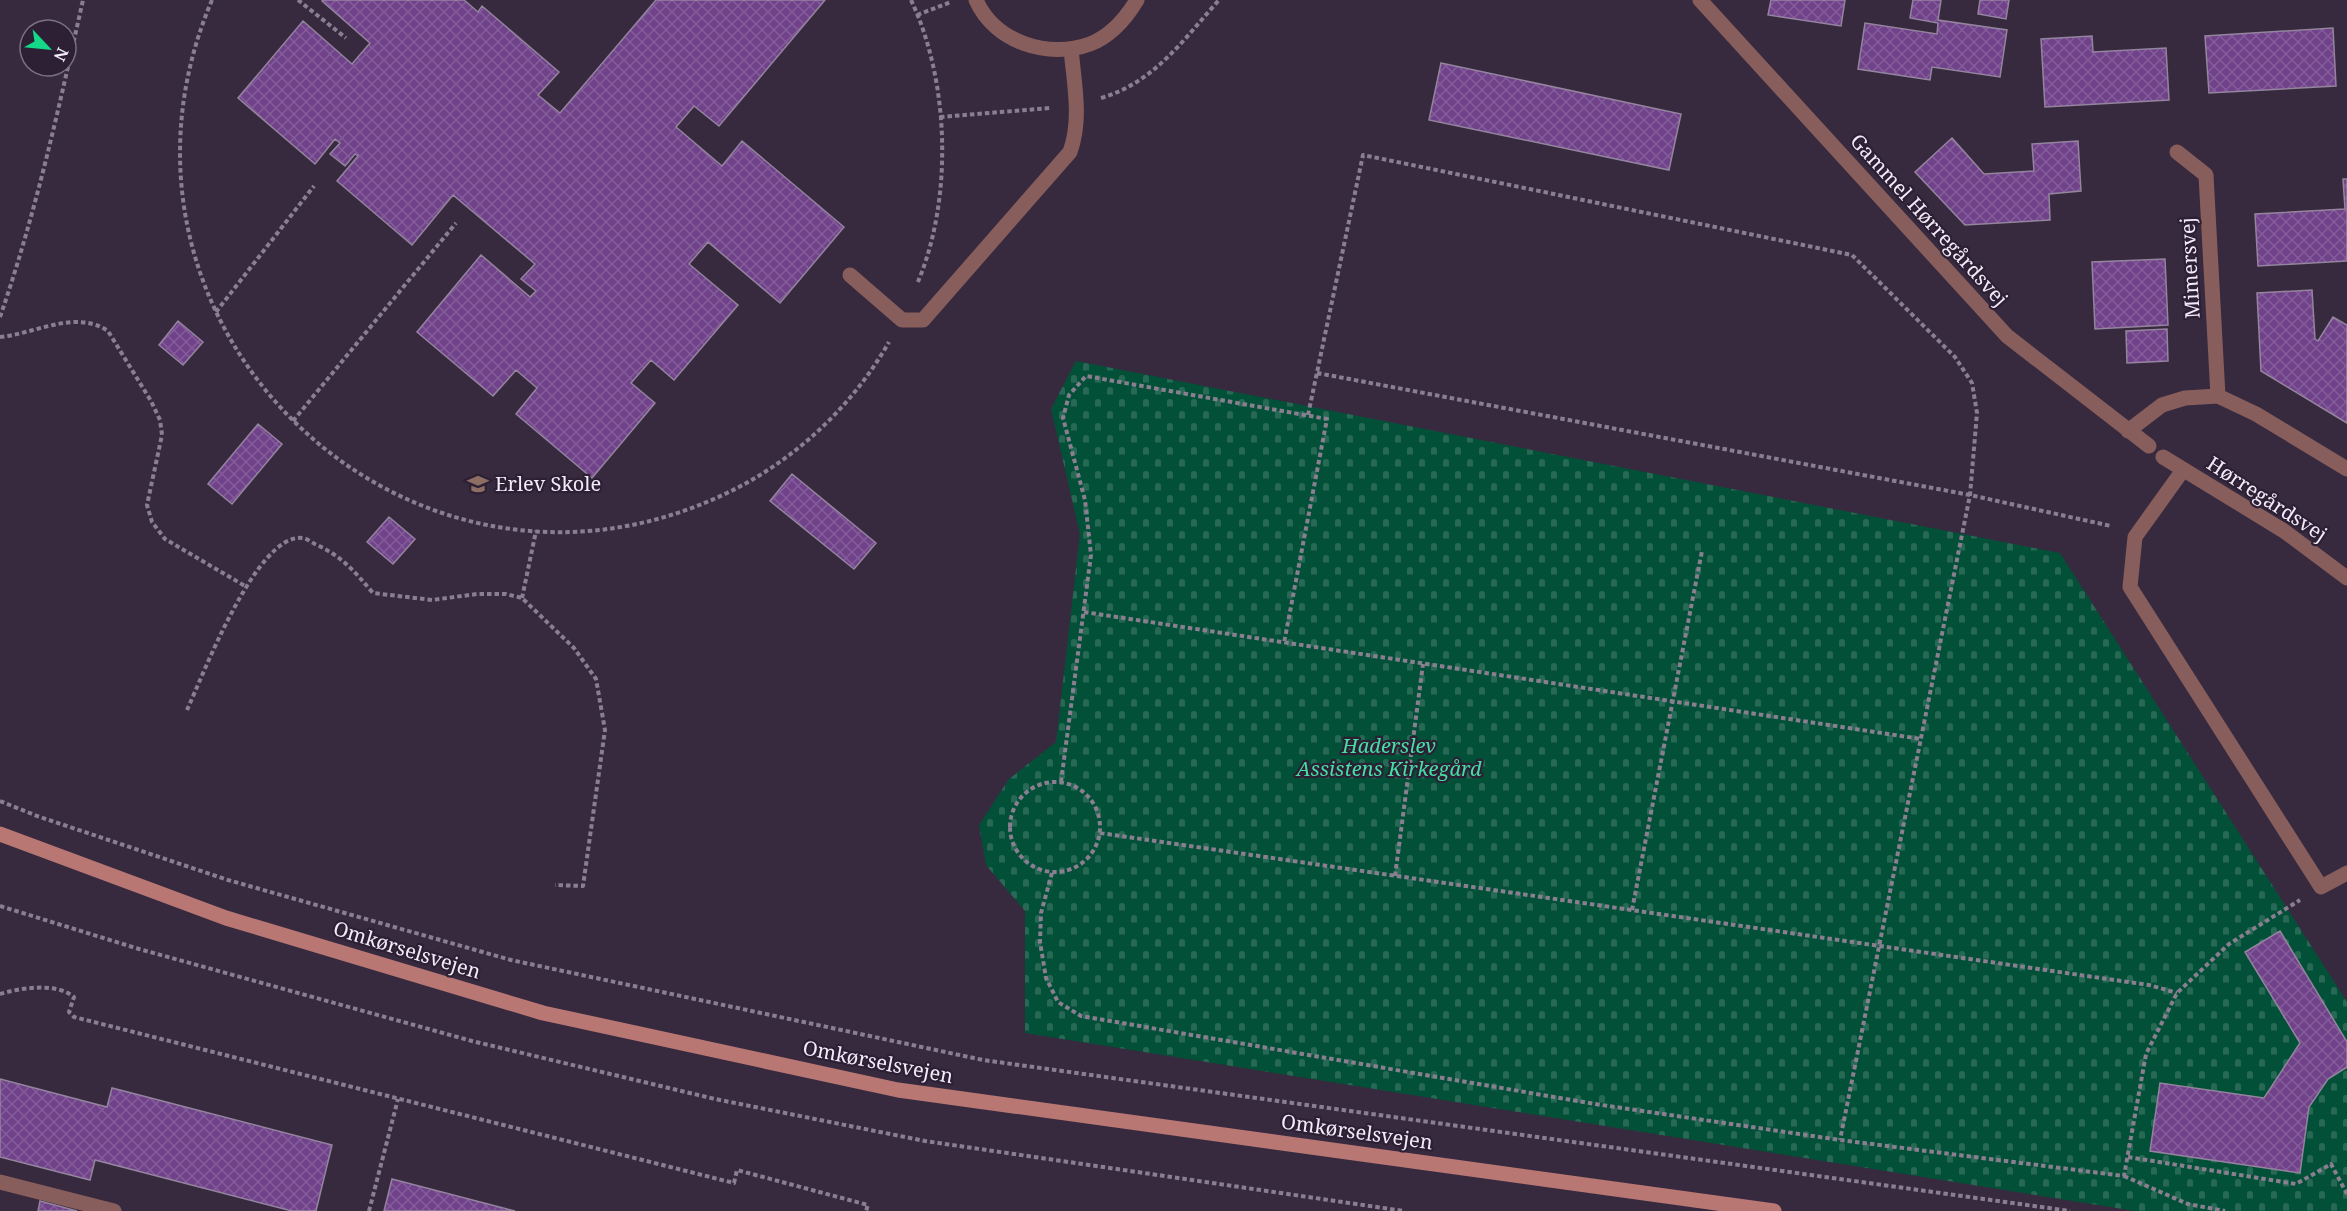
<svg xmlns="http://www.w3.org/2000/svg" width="2347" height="1211" viewBox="0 0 2347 1211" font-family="'Noto Serif',serif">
  <defs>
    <pattern id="cemetery-stones" width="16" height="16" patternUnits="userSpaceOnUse" patternTransform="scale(1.5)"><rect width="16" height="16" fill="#025037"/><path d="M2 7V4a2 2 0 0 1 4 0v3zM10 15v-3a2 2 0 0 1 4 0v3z" fill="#276955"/></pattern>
    <pattern id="building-cross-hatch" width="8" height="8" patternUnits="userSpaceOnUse" patternTransform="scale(1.5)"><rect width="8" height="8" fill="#70428a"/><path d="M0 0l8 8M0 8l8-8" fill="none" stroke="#855d9b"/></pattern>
  </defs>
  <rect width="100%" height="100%" fill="#372a3f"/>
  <path fill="url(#cemetery-stones)" d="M1076,361L2060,553L2347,1002V1211H2135L1025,1033V911L986,865L979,825L1009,779L1056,742L1080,534L1051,409Z"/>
  <path fill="url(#building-cross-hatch)" stroke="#94849e" stroke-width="1.5" d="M323,0H464L478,12L482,6L559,72L538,95L560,113L656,0H825L719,126L694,106L676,127L722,166L742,141L844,227L780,303L708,242L689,264L738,305L674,380L651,360L631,383L655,403L592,478L516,414L537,388L516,370L493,396L417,332L481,255L530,297L536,291L521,279L535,264L453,195L412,245L337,181L358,156L355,154L345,166L330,154L340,143L335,139L315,164L238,98L303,21L352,64L370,43L322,1Z
    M1771,0H1845L1841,26L1768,15Z
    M1913,0H1941L1938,20L2007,30L2000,77L1932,67L1930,80L1858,69L1865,23L1937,34L1938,23L1910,18Z
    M1980,0H2009L2006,19L1978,14Z
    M2333,28L2336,86L2209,93L2205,36Z
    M2092,36L2093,52L2166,48L2169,100L2045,107L2041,39Z
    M1441,63L1681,114L1669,170L1429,120Z
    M1952,138L1984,174L2034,171L2032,144L2078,141L2081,191L2049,194L2050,220L1965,225L1915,172Z
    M2343,179H2347V261L2258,266L2255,214L2345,209Z
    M2165,259L2168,325L2095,329L2092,262Z
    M2312,290L2315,339L2318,341L2333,317L2347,325V423L2261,371L2257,293Z
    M178,321L203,342L183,365L159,345Z
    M2167,329L2168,361L2127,363L2126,331Z
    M258,424L282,444L232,504L208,484Z
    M792,474L876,543L854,569L770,501Z
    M389,517L415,539L393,564L367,542Z
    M2280,931L2347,1042V1067L2328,1079L2309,1107L2300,1173L2150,1151L2160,1083L2264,1098L2300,1043L2245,952Z
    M0,1079L107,1107L112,1088L332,1145L316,1211H292L95,1160L90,1180L0,1157Z
    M392,1179L515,1211H384Z
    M40,1201L77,1211H38Z"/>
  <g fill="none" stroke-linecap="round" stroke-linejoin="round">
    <path stroke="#8a7f91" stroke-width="4" stroke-dasharray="4.5 3" stroke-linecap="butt" d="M212,0C74,324 408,646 727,493C794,461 852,407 889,342
      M298,0L346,38
      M911,0C950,82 953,201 917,284
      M917,15L951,2
      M1101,98C1155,82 1183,40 1219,0
      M940,117L1050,108
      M216,312L314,186
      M0,317C36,213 59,107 83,0
      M0,337C34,334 76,309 108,331L151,401L160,420L162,435L147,505L152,522L165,539L245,586
      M1317,373L1970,495L2111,526
      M1308,415L1363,155L1852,255L1955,357L1972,383L1977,413L1970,495L1840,1140
      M293,421L456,223
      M522,598L536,531
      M1084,612L1921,739
      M187,710C203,675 257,533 302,538C306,538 311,542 315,544C342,556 354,571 373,593L432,600L477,594H506L522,598L574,648L596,679L605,730L583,886L555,885
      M1061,782L1091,555L1085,500L1063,418L1069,395L1086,376L1327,419L1284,643
      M1010 827a45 45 0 1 1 90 0a45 45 0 1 1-90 0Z
      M0,801L37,816L228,880L511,960L983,1060L2070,1211
      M1100,833L2149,985L2177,993
      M1052,873L1041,913L1040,942L1046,978L1058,1002L1081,1016L1595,1104L1840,1140L2124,1176L2146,1054L2177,993L2229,944L2300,900
      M1395,876L1423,664
      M0,906L139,949L472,1041L715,1099L925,1141L1404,1211
      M1632,910L1702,551
      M0,994C20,988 56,982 74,997L69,1012L74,1017L734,1183L737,1170L868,1205L866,1211
      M2128,1157L2296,1184L2331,1164L2347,1194
      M2124,1176L2188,1204L2225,1211
      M369,1211L398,1099"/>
    <path stroke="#885e5c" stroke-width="15" d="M976,0C995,43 1049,59 1090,44C1111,36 1126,18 1137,0
      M850,275L902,320H923L1070,152C1082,119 1074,83 1071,49
      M2183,470L2135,537L2130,587L2321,887L2347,873"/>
    <path stroke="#885e5c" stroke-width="15" d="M1700,0L2007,336L2149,446
      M2177,152L2206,175L2218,396
      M2128,431L2162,405L2185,398L2218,396L2256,414L2347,469
      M2163,457L2284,531L2347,578
      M0,1182L114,1211"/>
    <path stroke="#b97774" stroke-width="15" d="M0,834L226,918L543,1013L898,1090L1774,1211"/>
  </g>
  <defs>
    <symbol id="school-bare" viewBox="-9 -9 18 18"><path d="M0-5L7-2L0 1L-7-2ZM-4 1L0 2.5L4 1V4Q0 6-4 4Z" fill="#8d6e63" stroke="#2d2035" stroke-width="2.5" paint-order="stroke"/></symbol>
  </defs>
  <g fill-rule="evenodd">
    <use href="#school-bare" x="463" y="469" width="30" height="30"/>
  </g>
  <g text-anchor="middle" stroke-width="4.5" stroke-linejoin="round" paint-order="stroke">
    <g font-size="20" fill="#f3ebf9" stroke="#2d2035">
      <text transform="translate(1929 220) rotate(48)" y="7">Gammel Hørregårdsvej</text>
      <text transform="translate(2190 268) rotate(-93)" y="7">Mimersvej</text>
      <text transform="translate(2267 499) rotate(33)" y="7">Hørregårdsvej</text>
      <text transform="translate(407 950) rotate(17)" y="7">Omkørselsvejen</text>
      <text transform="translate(878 1062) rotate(11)" y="7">Omkørselsvejen</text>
      <text transform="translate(1357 1132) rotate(8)" y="7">Omkørselsvejen</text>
    </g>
    <g font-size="20" fill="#f3ebf9" stroke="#2d2035" text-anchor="start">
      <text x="495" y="491">Erlev Skole</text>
    </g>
    <g font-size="20" font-style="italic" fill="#45dfa5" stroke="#2d2035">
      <text x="1389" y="753">Haderslev<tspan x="1389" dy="23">Assistens Kirkegård</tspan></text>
    </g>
  </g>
  <g transform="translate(48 48) rotate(116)"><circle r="28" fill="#2d2035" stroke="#7c7183" stroke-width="1.5"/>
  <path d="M0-4.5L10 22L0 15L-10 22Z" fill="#14d989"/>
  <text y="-9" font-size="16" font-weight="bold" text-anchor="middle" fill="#f3ebf9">N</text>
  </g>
</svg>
